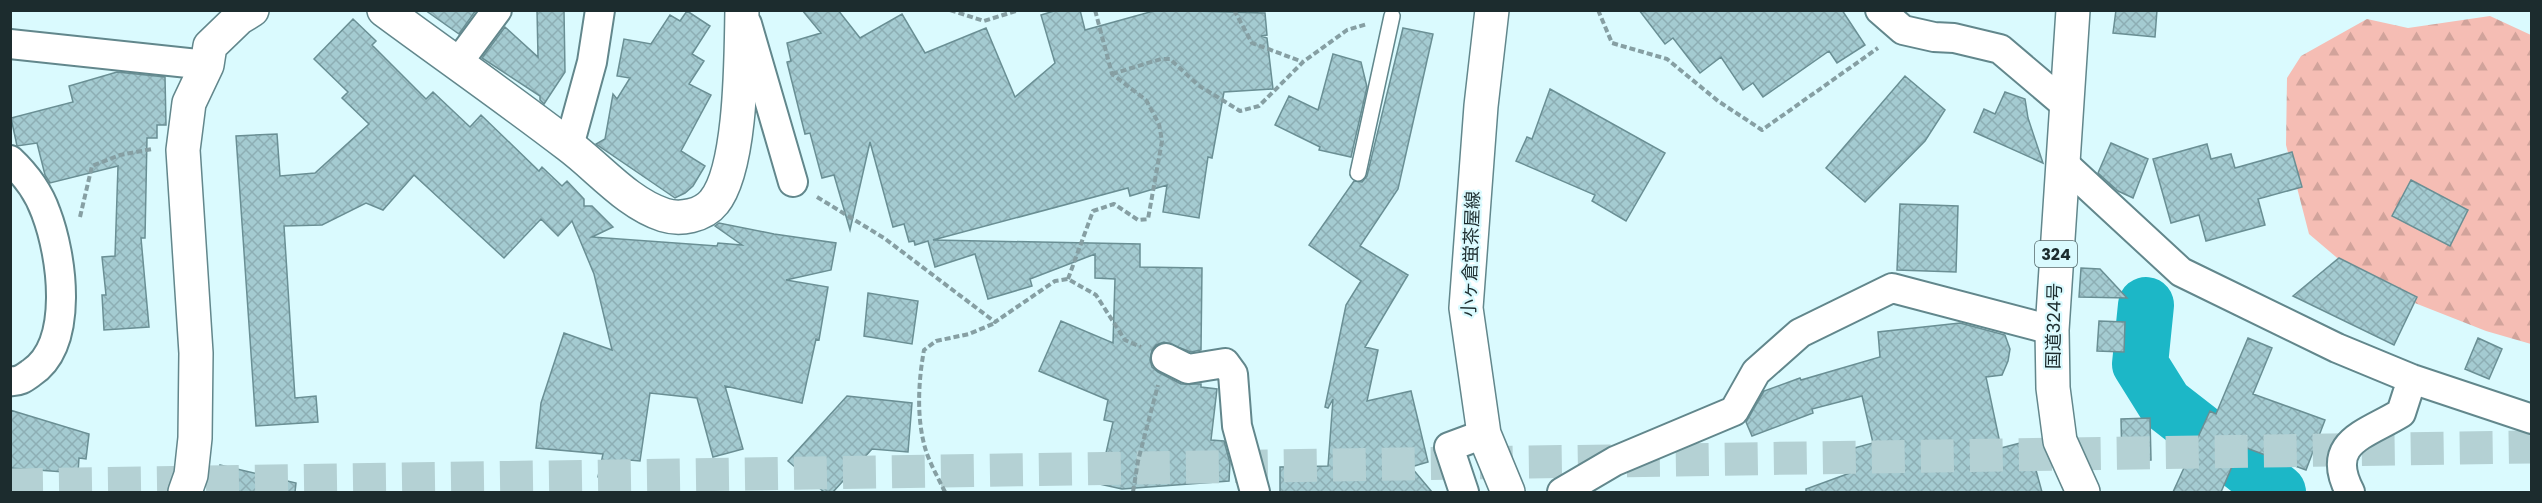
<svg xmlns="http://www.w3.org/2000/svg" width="2542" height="503" viewBox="0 0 2542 503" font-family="Poppins,'Noto Sans JP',sans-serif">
  <defs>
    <pattern id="forest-firs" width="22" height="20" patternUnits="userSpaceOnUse" patternTransform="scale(1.5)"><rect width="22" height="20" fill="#f5bdb4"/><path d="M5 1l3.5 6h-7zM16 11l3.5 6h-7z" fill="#d1a39b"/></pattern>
    <pattern id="building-cross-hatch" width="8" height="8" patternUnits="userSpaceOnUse" patternTransform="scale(1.5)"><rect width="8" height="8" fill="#a4cbd1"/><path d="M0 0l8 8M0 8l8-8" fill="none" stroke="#8daeb4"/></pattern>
  </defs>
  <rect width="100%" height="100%" fill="#dafafe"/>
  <path fill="url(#forest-firs)" d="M2490,16L2531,35V344L2486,331L2369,285L2309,234L2286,145L2287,78L2301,56L2367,19L2408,28Z"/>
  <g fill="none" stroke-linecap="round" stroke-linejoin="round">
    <path stroke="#1cb7c7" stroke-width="56" d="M2146,305L2140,364L2165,404L2278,492"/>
  </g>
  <path fill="url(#building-cross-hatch)" stroke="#6a8f94" stroke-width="1.5" d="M425,10H476L459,34Z
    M537,10H564L565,72L544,104L540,100V96L482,58L505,27L538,57Z
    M802,10H838L860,38L902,14L925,53L986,28L1015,97L1055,63L1041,15L1057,10H1080L1085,30L1157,10L1265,13L1267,35L1261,36L1267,38L1273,89L1224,92L1212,158L1208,157L1199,218L1163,212L1167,185L1130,196L1128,188L933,240L1140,244V267L1202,268L1201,350L1191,352L1164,342L1156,345L1152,350L1150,360L1152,367L1158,372L1181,384H1201V387L1217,389L1211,440L1224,441L1230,463L1229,481L1122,489L1099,484L1113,422L1104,420L1108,400L1039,371L1061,321L1113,343L1115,279L1095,278V254L1030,279L1032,286L988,299L975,254L935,267L928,241L915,245L914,241L909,242L904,224L893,227L870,142L850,230L834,175L822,178L810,133L805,134L787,62L791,61L787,43L821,33Z
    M1639,10H1842L1865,45L1837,63L1829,51L1763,97L1753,83L1743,90L1721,57L1700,73L1673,38L1665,44Z
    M2116,10H2157L2155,37L2113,33Z
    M687,11L710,26L692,54L704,61L689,84L711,95L681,151L705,166L693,186L685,193L675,198L596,144L605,139L613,94L617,99L630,78L617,76L624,39L651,44L670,15L680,21Z
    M353,19L376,41L372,45L426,99L433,92L470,127L481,115L539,171L542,167L562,186L567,181L584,199V206H592L613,227L592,237L717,246L718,243L742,245L715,226L719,223L774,234L836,243L831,270L786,280L828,287L819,340L816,339L802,403L725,386L743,449L713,457L697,398L650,393L640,461L629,460L621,492L598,477L603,454L536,448L541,403L564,333L612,350L594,274L572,221L558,236L541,219L504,258L414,175L383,210L366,203L322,225L284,226L295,398L316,396L318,422L256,426L236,136L277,134L280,176L315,173L369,124L342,98L348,92L314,59Z
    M1403,28L1433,34L1398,189L1360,246L1408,275L1365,347L1378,350L1367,401L1411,391L1428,462L1411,467L1432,492H1280V467L1328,466L1333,399L1328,408L1325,407L1346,305L1361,281L1309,245L1354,181L1362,182L1367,176Z
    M1333,54L1361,62L1367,87L1351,157L1319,150L1320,147L1275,125L1289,96L1318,110Z
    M117,72L165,77L166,125H157V138H147L145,238H141L149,327L104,330L102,295H106L102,257L115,256L118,166L50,183L45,175L37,143L17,146L11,118L73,102L69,86Z
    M1905,76L1945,110L1925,141L1865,202L1826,168Z
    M1550,89L1665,153L1626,221L1592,201L1595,195L1516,161L1527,137L1532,139Z
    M2005,92L2025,99L2028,118L2043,163L1974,132L1984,109L1995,114Z
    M2111,143L2148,159L2133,198L2118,191L2098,173Z
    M2207,144L2211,159L2231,154L2235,168L2292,152L2302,187L2258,199L2265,225L2206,241L2199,215L2171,223L2153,159Z
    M2411,180L2468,210L2450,246L2392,216Z
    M1900,204L1958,206L1956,272L1897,270Z
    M2339,258L2417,297L2394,345L2293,296Z
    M2081,268L2100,269L2127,298L2079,297Z
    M868,293L918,301L912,344L864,336Z
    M2099,321L2125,322L2124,352L2097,351Z
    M1960,323L2005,335L2010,349L2008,361L2002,375L1986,377L2001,448L2028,441L2042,492H1806V489L1850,473L1843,451L1873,443L1862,396L1812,409L1813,413L1752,436L1746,422L1764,391L1800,378L1801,380L1880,357L1878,332Z
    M2248,338L2272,348L2253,394L2325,420L2306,470L2241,446L2221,492H2173L2210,411L2216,414Z
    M2478,338L2502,349L2489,379L2465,369Z
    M847,396L912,403L908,452L872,449L833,492H824L788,461Z
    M10,410L89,434L86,459L79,458L78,473L10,468Z
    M2150,418L2151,460L2122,461L2121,419Z
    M220,465L296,483L295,492H214Z"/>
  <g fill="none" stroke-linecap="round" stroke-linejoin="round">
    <path stroke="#b4d1d4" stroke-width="33" stroke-dasharray="33 16" stroke-linecap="butt" d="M10,485L2532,447"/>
    <defs>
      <path id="lane" d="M1358,173L1392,16"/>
      <path id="street" d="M1880,10L1903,30L1934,37L1954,38L2000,49L2066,105
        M747,24L793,182
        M10,44L207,65
        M457,64L497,10
        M569,146L592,62L600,10
        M10,160C26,175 39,193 46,213C62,255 75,344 31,373C24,378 19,382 10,381
        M2062,162L2181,272L2337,348L2412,379L2532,419
        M1166,358L1188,369L1225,363L1233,374L1237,426L1255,492
        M1464,492L1449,447L1484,434
        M1562,492L1615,461L1734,411L1756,372L1800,333L1892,288L2052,330
        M2350,492C2324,442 2365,435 2401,413L2412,379"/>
      <path id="secondary" d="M384,10C445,55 508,99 568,145C599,168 627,203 664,215C680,220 703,216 714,202C742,168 741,56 742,10
        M1492,10L1481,106L1466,308L1484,434L1508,492
        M185,492L191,475L195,438L196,353L183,150L189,103L207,65L210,46L239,18L252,10"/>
      <path id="highway" d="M2073,10L2052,330L2053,388L2060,441L2083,492"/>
    </defs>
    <use href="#lane" stroke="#62878c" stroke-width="18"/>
    <use href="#street" stroke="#62878c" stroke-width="32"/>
    <use href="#secondary" stroke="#62878c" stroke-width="36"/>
    <use href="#highway" stroke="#62878c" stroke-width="36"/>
    <path stroke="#869fa3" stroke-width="4" stroke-dasharray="6 3" stroke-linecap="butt" d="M950,10L984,21L1019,10
      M1234,10L1252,43L1303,62
      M1598,10L1612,43L1667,59L1718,101L1762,130L1878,48
      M1112,74L1161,59H1170L1198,85L1240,111L1259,106L1303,62L1347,30L1367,24
      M817,197L884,238L995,322L1055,281L1068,279L1096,295L1125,340L1141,347
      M80,217L92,166L120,155L152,149
      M1068,279L1093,211L1114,204L1138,220L1148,219L1162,141L1159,124L1146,100L1112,74L1095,10
      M945,492C939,480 932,467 927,454C916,422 918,383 924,350L936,341L969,334L995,323
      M1133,492L1138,461L1158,385"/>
    <use href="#lane" stroke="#fff" stroke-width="15"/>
    <use href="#street" stroke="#fff" stroke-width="28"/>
    <use href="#secondary" stroke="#fff" stroke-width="33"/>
    <use href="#highway" stroke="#fff" stroke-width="33"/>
  </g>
  <g text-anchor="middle" stroke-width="4.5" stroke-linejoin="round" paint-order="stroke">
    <rect fill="#dafafe" stroke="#556a6c" stroke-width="1.5" x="2035" y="241" width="42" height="26" rx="4.5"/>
    <g font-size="16" font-weight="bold" fill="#1c2c2e">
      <text x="2056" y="260">324</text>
    </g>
    <g font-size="18" fill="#1c2c2e" stroke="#dafafe">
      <text transform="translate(1471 254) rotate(-88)" y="6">小ヶ倉蛍茶屋線</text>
      <text transform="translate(2054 326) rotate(-89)" y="6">国道324号</text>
    </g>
  </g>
  <rect width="2542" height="503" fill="none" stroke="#1c2c2e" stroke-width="24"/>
</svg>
